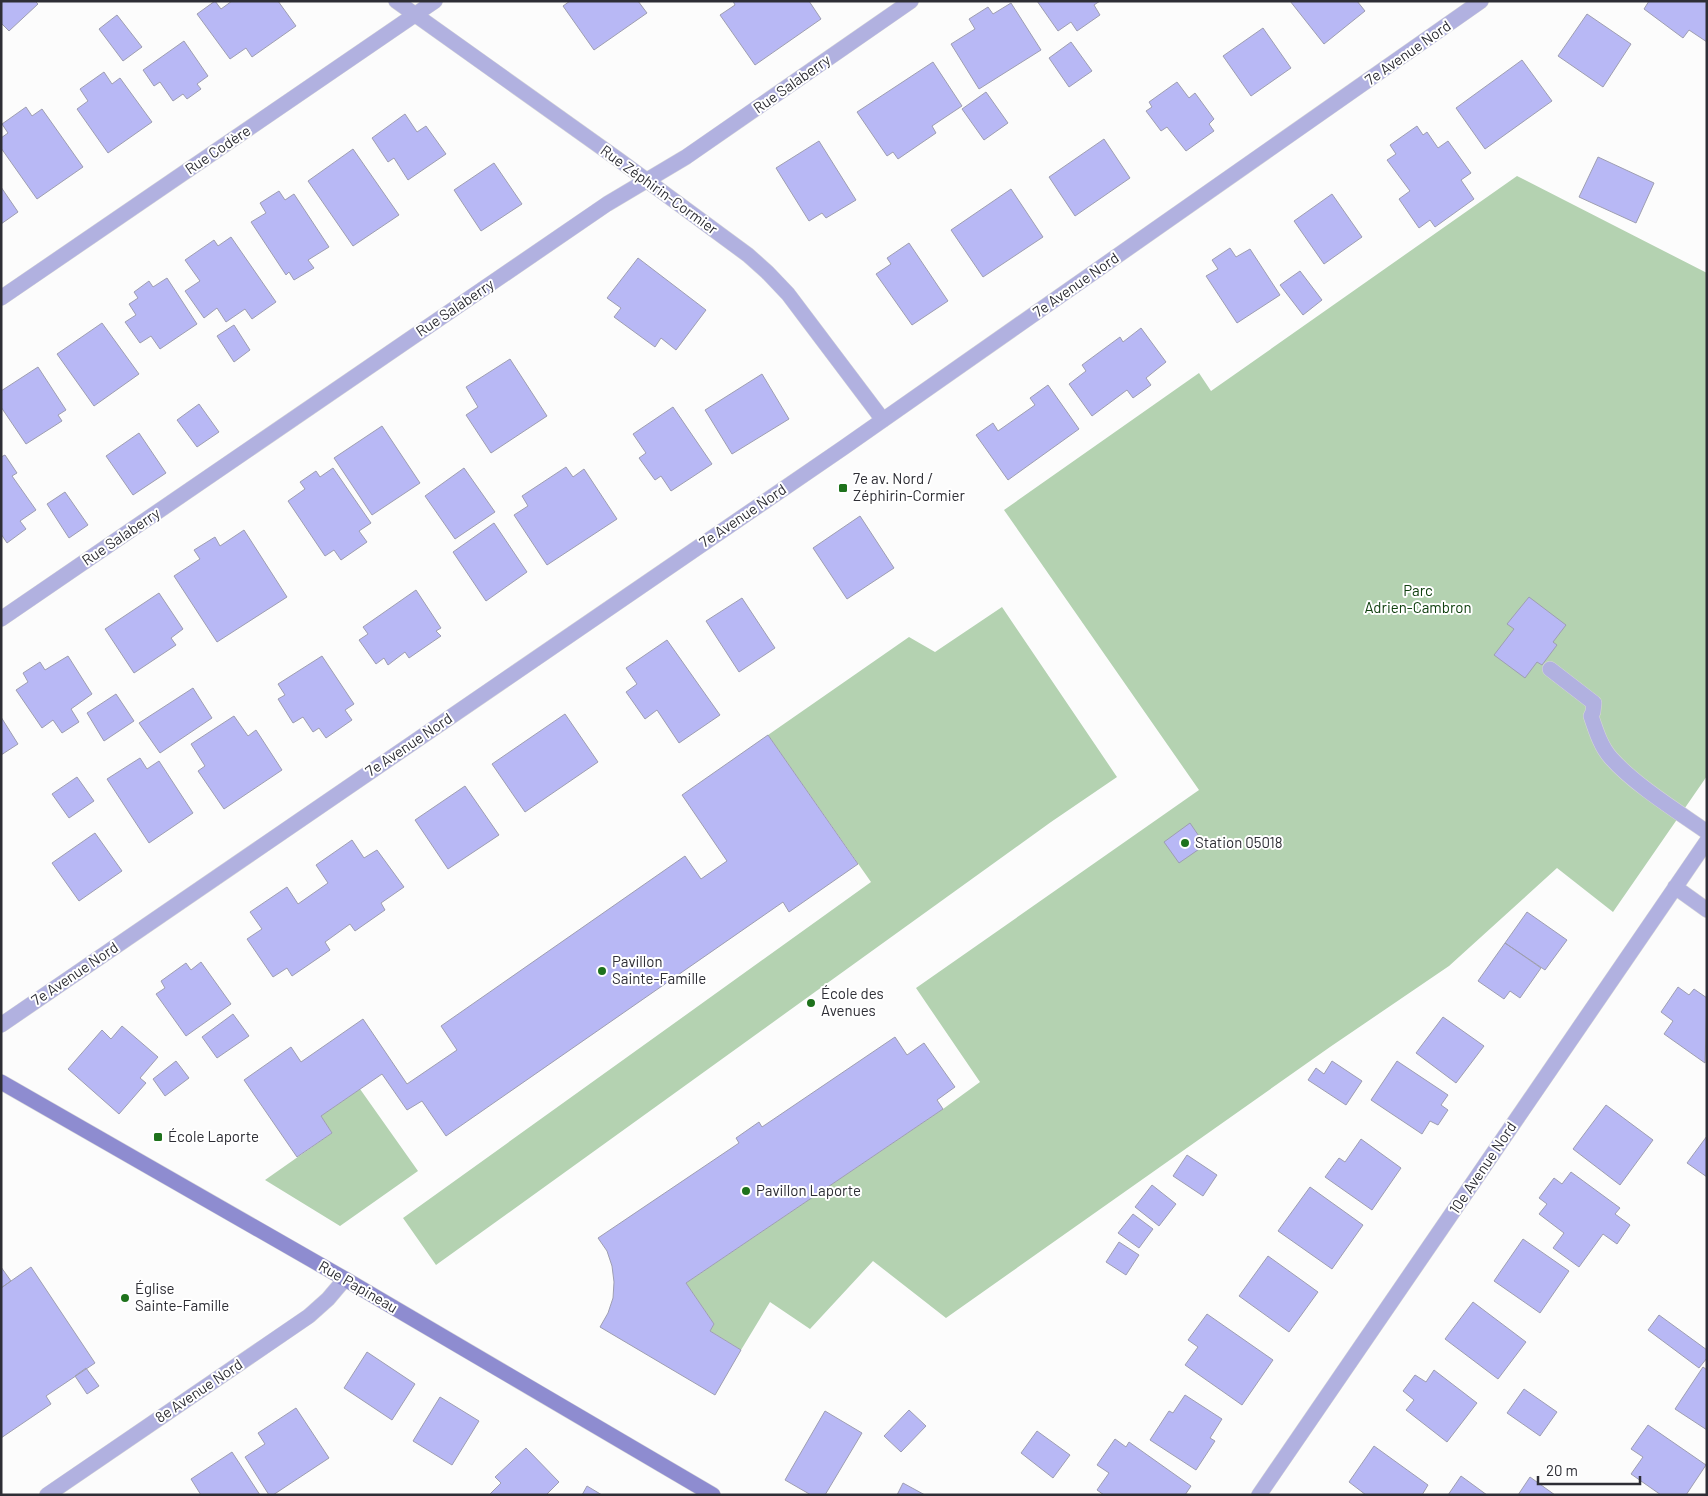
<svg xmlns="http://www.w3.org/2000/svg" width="1708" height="1496" viewBox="0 0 1708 1496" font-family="Barlow,sans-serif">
  <rect width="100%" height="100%" fill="#fcfcfc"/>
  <path fill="#b4d2b1" d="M1517,176L1707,273V776L1613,912L1557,868L1449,966L1330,1047L946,1318L873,1261L810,1329L770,1302L741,1350L710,1331L714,1324L686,1283L943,1109L980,1082L916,988L1199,790L1004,510L1199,373L1211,391Z
    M1002,607L1117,777L1051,822L436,1265L403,1218L871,882L768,735L909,637L935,652Z
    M360,1089L418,1171L340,1226L265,1180L332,1133L321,1116Z"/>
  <path fill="#b8b8f5" stroke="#9e9eb1" d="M1,1H35L38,4L9,31L1,23Z
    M215,1L221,9L232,1H278L296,26L252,57L246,48L230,59L197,14Z
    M570,1H638L647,13L594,50L563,6Z
    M733,1H809L821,19L755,65L720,15L735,5Z
    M1037,1H1100L1094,5L1100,15L1077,31L1071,22L1058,31Z
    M1290,1H1357L1365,11L1324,44Z
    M1649,1H1707V42L1689,30L1683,38L1644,9Z
    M1011,3L1041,50L979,89L951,44L975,29L969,19L988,7L993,14Z
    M1587,14L1631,44L1603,87L1558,56Z
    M117,15L142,47L123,61L99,29Z
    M1263,28L1291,68L1251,96L1223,56Z
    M184,41L208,76L197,84L201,89L187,99L183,94L173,101L160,82L154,86L143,70Z
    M1071,42L1092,71L1069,87L1049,58Z
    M1522,60L1552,101L1485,149L1456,108Z
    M933,62L962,106L932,126L936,133L898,159L893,152L887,156L857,112Z
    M104,72L112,84L120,78L152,122L108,153L77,109L88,101L80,89Z
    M1177,82L1189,98L1195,93L1214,119L1209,124L1214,131L1186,151L1167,127L1161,131L1146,111L1152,107L1149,102Z
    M986,92L1008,123L984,140L962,109Z
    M26,107L32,116L42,109L83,167L37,199L1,148V138L8,133L2,124Z
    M405,114L417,132L426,126L446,154L408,180L394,158L388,162L372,138Z
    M1417,126L1423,135L1427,132L1438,148L1448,141L1471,173L1461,180L1474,199L1435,227L1430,220L1419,228L1399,199L1410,191L1387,160L1396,154L1390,145Z
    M1104,139L1130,178L1075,216L1049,177Z
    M819,141L856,200L826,218L822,213L809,221L776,168Z
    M353,149L399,215L353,246L308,181Z
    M1598,157L1654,183L1636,223L1579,197Z
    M494,163L522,204L481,231L454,190Z
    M1,187L18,212L1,224Z
    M1011,189L1043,237L983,277L951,230Z
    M279,191L285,200L294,194L329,247L308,260L314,268L294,280L289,272L286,275L251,222L266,213L260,203Z
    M1332,194L1362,237L1324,264L1294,221Z
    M231,237L276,302L252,319L245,309L226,322L217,308L204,318L185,291L200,281L185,260L214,240L218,246Z
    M909,243L948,301L912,325L876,274L891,264L887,258Z
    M1230,248L1236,257L1250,249L1280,295L1237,323L1206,276L1218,269L1212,260Z
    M638,258L706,310L676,350L661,338L655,347L614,317L621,308L607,298Z
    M1300,271L1322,300L1303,315L1280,285Z
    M167,278L197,324L160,349L151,336L140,343L125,322L136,315L129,304L138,298L134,292L149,281L153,287Z
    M102,323L139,374L94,406L57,354Z
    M234,325L250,350L234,362L217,336Z
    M1141,328L1166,362L1146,378L1151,385L1133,398L1127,390L1092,416L1069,384L1086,371L1082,365L1120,337L1123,342Z
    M510,359L547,416L491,453L466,415L478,407L466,387Z
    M38,367L66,410L58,415L62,421L26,444L1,407V391Z
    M762,374L789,419L732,454L705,410Z
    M1048,385L1079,429L1008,480L976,435L993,423L998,431L1035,405L1030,398Z
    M199,404L219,432L197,447L177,420Z
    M673,407L712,464L671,491L661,476L655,480L639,458L646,453L633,434Z
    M382,426L420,483L372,515L334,458Z
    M139,433L166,473L133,495L106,456Z
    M5,455L17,473L12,476L36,510L20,521L26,529L7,543L1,534V457Z
    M566,467L573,477L584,469L617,519L547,565L514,515L528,506L522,496Z
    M333,468L371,523L359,531L367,542L341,560L334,550L325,556L288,501L305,489L300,482L316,471L320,477Z
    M464,468L495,512L455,539L425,496Z
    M65,492L88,525L69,538L47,504Z
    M860,516L894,568L847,599L813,548Z
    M494,523L527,572L486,601L453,552Z
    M244,530L287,597L217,642L174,576L200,559L194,550L215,537L220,546Z
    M416,590L441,628L436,631L441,636L409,658L405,652L388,665L384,658L376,664L359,640L368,634L363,627Z
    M159,593L183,629L171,638L176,645L134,673L105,629Z
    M1529,597L1566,625L1553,642L1557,645L1542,665L1537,662L1525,678L1494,655L1514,629L1507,624Z
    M742,598L775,648L739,672L706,621Z
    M667,640L720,715L679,743L657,710L645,719L626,692L637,684L626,668Z
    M68,656L92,694L71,709L79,722L62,733L53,720L42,728L16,690L28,682L23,673L40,662L45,670Z
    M322,656L354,704L345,710L352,720L326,738L319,728L313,732L303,717L293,723L278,699L285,695L278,684Z
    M193,688L212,718L160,753L139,723Z
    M116,694L134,721L104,741L87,713Z
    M565,714L598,762L525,812L492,764Z
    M234,716L248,736L256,730L282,770L224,809L198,771L205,766L191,744Z
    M1,717L18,744L1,755Z
    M768,735L858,864L789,912L783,902L446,1136L422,1101L407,1110L382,1074L321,1116L332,1133L297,1157L244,1080L291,1047L301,1062L363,1019L407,1084L457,1050L441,1026L685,856L701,879L727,861L682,795Z
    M140,758L147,769L159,761L193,813L149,843L107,779Z
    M77,777L94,801L69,818L52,794Z
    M465,786L499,835L448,869L415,820Z
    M1190,823L1205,845L1179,863L1164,842Z
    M95,833L122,871L79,901L52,863Z
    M352,840L364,858L377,850L404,887L381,903L385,910L355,931L350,924L325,942L330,950L292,976L287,968L273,977L247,939L262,929L250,912L287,887L298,904L328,883L316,865Z
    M1527,912L1567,940L1545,970L1505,943Z
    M1505,943L1541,968L1520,998L1510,991L1504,999L1478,981Z
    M201,962L231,1004L186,1036L156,994L165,988L161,981L186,963L191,970Z
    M1678,987L1689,995L1694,989L1707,998L1705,1063L1664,1034L1673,1021L1661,1012Z
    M233,1014L249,1036L217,1058L202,1037Z
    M1443,1017L1484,1046L1456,1083L1416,1053Z
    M122,1026L158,1057L140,1078L146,1083L119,1114L68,1069L102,1030L111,1039Z
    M895,1037L907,1055L924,1043L955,1087L937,1100L943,1109L686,1283L714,1324L710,1331L741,1350L715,1395L600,1327L608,1313L613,1298L614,1282L612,1266L607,1251L598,1238L739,1143L736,1138L759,1122L762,1127Z
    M176,1061L189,1078L165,1096L153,1079Z
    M1332,1061L1362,1081L1346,1105L1308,1080L1316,1068L1324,1074Z
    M1397,1061L1448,1095L1441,1105L1448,1110L1438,1125L1430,1121L1422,1134L1371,1100Z
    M1606,1105L1653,1140L1620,1185L1573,1149Z
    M1707,1136V1177L1687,1163Z
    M1361,1139L1401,1168L1372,1210L1325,1177L1339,1158L1345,1162Z
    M1187,1155L1217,1175L1203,1196L1173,1176Z
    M1571,1172L1620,1208L1615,1214L1630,1225L1617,1244L1603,1234L1579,1267L1553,1248L1564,1233L1539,1214L1547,1204L1539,1198L1554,1178L1562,1184Z
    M1152,1185L1176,1204L1159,1226L1135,1207Z
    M1310,1187L1363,1225L1332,1269L1278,1231Z
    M1133,1214L1153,1229L1139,1248L1118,1233Z
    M1523,1239L1569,1271L1540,1313L1494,1281Z
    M1119,1242L1139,1255L1126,1275L1106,1262Z
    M1268,1256L1318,1292L1289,1332L1239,1296Z
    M1,1267L11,1281L1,1288Z
    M31,1267L95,1363L46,1396L51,1404L1,1438V1288Z
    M1473,1302L1526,1342L1498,1379L1445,1339Z
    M1207,1314L1273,1360L1242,1405L1185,1365L1198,1347L1188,1340Z
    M1659,1315L1707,1350V1358L1699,1368L1648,1330Z
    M367,1352L415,1384L392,1420L344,1388Z
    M1703,1367L1707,1370V1430L1675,1409Z
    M86,1368L99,1386L87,1394L75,1376Z
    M1434,1370L1477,1403L1447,1442L1406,1410L1414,1400L1403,1391L1415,1375L1426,1382Z
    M1524,1389L1557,1412L1540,1436L1507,1413Z
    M1185,1395L1222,1419L1210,1438L1215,1441L1196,1470L1150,1440L1169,1411L1173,1413Z
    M440,1397L479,1421L452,1465L413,1441Z
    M296,1408L329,1458L273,1495H269L245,1457L265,1444L258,1433Z
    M909,1410L926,1426L901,1452L884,1436Z
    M825,1411L862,1433L825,1495H811L785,1480Z
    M1648,1425L1706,1465L1686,1495H1661L1631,1474L1643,1457L1631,1449Z
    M1037,1431L1070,1455L1053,1478L1021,1453Z
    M1115,1439L1126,1447L1129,1442L1191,1486L1185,1495H1104L1097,1490L1109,1473L1097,1465Z
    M1374,1446L1428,1485L1422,1495H1366L1349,1482Z
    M526,1448L559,1482L546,1495H489L501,1483L495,1477Z
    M232,1452L260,1495H201L191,1479Z
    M1461,1476L1487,1495H1448Z
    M1530,1477L1555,1495H1518Z
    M903,1483L925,1495H897Z
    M587,1486L602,1495H582Z"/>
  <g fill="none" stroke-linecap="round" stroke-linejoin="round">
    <defs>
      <path id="lane" d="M1550,669L1594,703L1593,712L1591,716C1596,731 1601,747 1611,758C1635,785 1677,811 1707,832"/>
      <path id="street" d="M396,1L619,160L748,255L767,272L788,294L883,420
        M1,298L435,1
        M1,619L607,204L686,157L911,1
        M1675,887L1707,910
        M1,1025L843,448L1481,1
        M47,1495L309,1316L328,1299L345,1279
        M1259,1495L1707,841"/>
      <path id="secondary" d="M1,1082L345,1279L713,1495"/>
    </defs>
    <use href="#lane" stroke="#d7d7d8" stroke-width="16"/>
    <use href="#street" stroke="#d7d7d8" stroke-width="16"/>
    <use href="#secondary" stroke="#d7d7d8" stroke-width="16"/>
    <use href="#lane" stroke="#b1b1e0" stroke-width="15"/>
    <use href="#street" stroke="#b1b1e0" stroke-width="15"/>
    <use href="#secondary" stroke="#8e8cd0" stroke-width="15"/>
  </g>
  <g fill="#1e721c" stroke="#fff" stroke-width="2">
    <rect x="838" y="483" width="10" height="10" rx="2.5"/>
    <circle cx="1185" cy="843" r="5"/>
    <circle cx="602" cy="971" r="5"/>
    <circle cx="811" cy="1003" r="5"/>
    <rect x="153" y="1132" width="10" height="10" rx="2.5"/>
    <circle cx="746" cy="1191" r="5"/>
    <circle cx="125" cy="1298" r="5"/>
  </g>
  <g text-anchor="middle" stroke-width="4" stroke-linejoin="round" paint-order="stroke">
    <g font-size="15" fill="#2e2e35" stroke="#fff">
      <text transform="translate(1408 53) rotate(-35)" y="5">7e Avenue Nord</text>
      <text transform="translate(792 84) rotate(-35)" y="5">Rue Salaberry</text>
      <text transform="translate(218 150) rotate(-34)" y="5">Rue Codère</text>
      <text transform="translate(659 190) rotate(36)" y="5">Rue Zéphirin-Cormier</text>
      <text transform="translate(1076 285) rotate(-35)" y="5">7e Avenue Nord</text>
      <text transform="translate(455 308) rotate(-34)" y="5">Rue Salaberry</text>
      <text transform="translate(743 516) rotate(-34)" y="5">7e Avenue Nord</text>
      <text transform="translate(121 537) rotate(-34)" y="5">Rue Salaberry</text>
      <text transform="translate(409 745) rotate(-34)" y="5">7e Avenue Nord</text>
      <text transform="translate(75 974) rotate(-34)" y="5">7e Avenue Nord</text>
      <text transform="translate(1483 1168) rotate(-56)" y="5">10e Avenue Nord</text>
      <text transform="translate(358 1287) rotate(30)" y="5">Rue Papineau</text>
      <text transform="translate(199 1391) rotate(-34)" y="5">8e Avenue Nord</text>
    </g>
    <g font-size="15" fill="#2e2e35" stroke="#fff" text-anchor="start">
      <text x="853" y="484">7e av. Nord /<tspan x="853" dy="17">Zéphirin-Cormier</tspan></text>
      <text x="1195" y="848">Station 05018</text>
      <text x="612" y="967">Pavillon<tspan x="612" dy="17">Sainte-Famille</tspan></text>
      <text x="821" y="999">École des<tspan x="821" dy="17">Avenues</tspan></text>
      <text x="168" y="1142">École Laporte</text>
      <text x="756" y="1196">Pavillon Laporte</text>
      <text x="135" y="1294">Église<tspan x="135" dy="17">Sainte-Famille</tspan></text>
    </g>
    <g font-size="15" fill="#10400f" stroke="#fff">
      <text x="1418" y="596">Parc<tspan x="1418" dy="17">Adrien-Cambron</tspan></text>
    </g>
  </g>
  <rect width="1708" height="1496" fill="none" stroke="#2e2e35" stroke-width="5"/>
  <path d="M1538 1476v8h102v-8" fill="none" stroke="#2e2e35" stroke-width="2.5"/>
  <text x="1546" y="1476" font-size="15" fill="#2e2e35" stroke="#ffffff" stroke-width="4" paint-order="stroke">20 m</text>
</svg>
